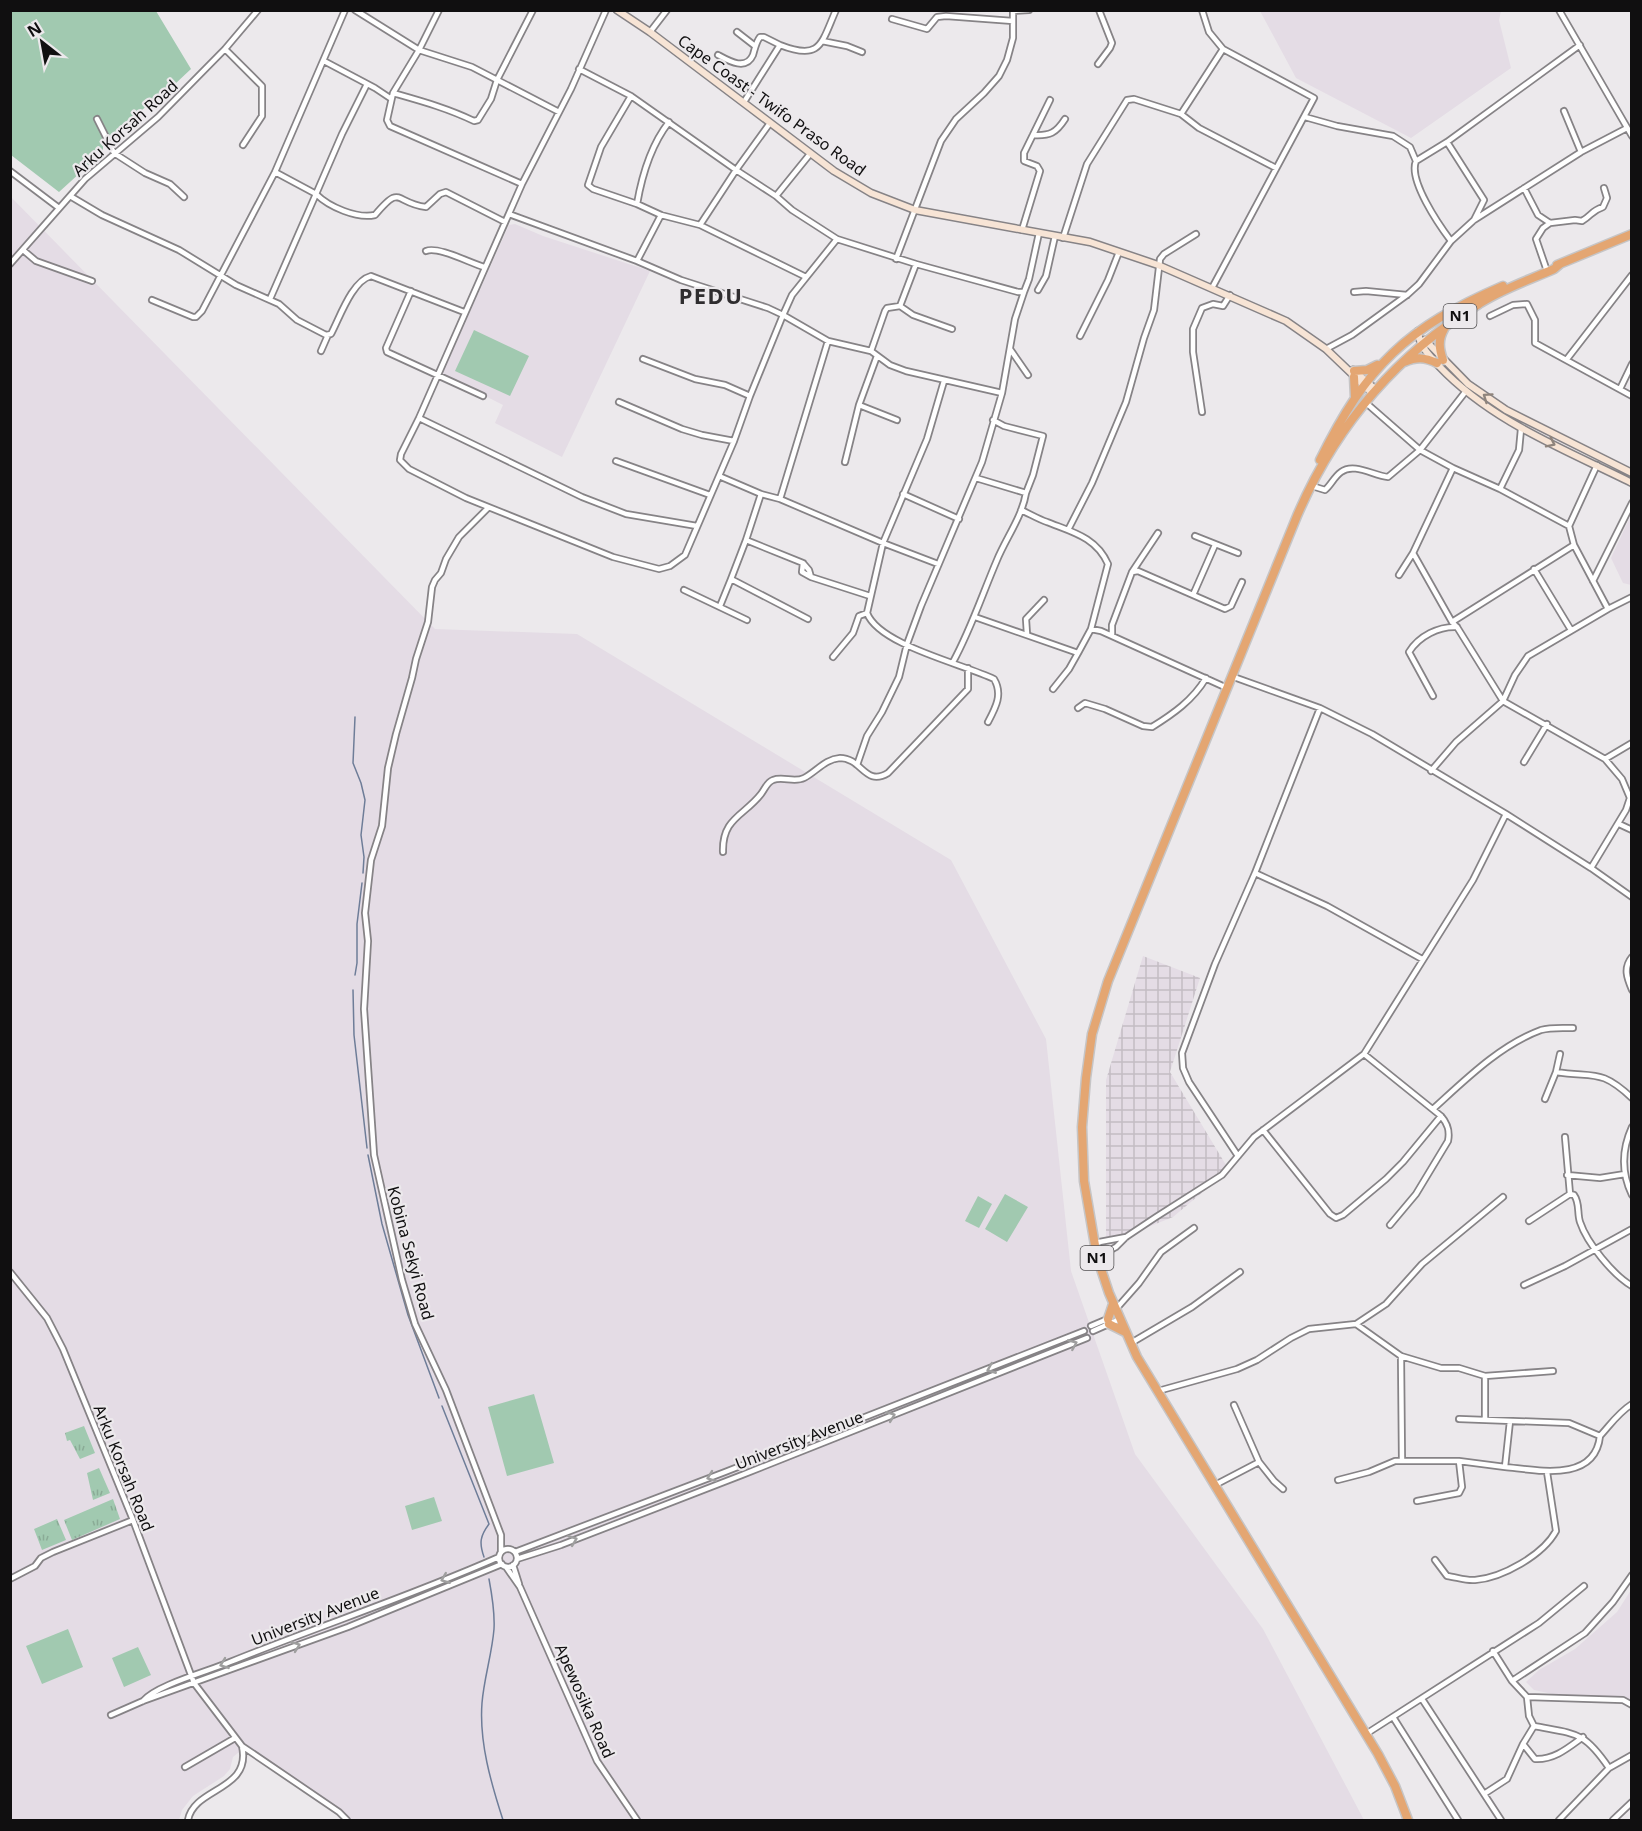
<svg xmlns="http://www.w3.org/2000/svg" width="1642" height="1831" viewBox="0 0 1642 1831" font-family="'Noto Sans',sans-serif">
  <defs>
    <pattern id="industrial-grid" width="8" height="8" patternUnits="userSpaceOnUse" patternTransform="scale(1.5)"><rect width="8" height="8" fill="#e4dce5"/><path d="M0 4h8M4 0v8" fill="none" stroke="#c3bcc3"/></pattern>
    <pattern id="grass-tufts" width="24" height="20" patternUnits="userSpaceOnUse" patternTransform="scale(1.5)"><rect width="24" height="20" fill="#a1c9b0"/><path d="M3 7l-1-3M5 7V3M7 7l1-3M15 17l-1-3M17 17v-4M19 17l1-3" fill="none" stroke="#8aab96"/></pattern>
  </defs>
  <rect width="100%" height="100%" fill="#ece9ec"/>
  <path fill="#e4dce5" d="M1260,11H1501L1499,20L1511,68L1411,138L1296,78Z
    M10,196L435,629L577,634L951,860L1046,1039L1071,1271L1135,1454L1263,1629L1364,1820H348L345,1814L244,1748L233,1757L230,1769L224,1776L193,1796L182,1810L179,1820H11Z
    M515,224L543,236L650,271L562,457L495,423L503,405L442,374L509,225Z
    M1631,515V585L1623,583L1611,558Z
    M1631,1590V1701L1621,1698L1562,1696L1534,1690L1526,1682L1539,1670L1575,1649L1617,1612Z"/>
  <path fill="url(#industrial-grid)" d="M1143,956L1200,978L1170,1072L1229,1170L1173,1217L1106,1244V1080Z"/>
  <path fill="url(#grass-tufts)" d="M84,1426L95,1453L80,1459L70,1440L67,1441L65,1433Z
    M99,1468L110,1493L93,1500L87,1473Z
    M113,1499L120,1519L72,1540L64,1520Z
    M57,1519L66,1540L42,1550L34,1529Z"/>
  <path fill="#a1c9b0" d="M10,11H156L191,69L160,98L151,102L103,145V152L59,192L11,155Z
    M474,330L529,356L510,396L455,371Z
    M1005,1194L1028,1207L1007,1242L985,1229Z
    M978,1196L992,1204L979,1228L965,1221Z
    M534,1394L554,1463L507,1476L488,1407Z
    M434,1497L442,1521L412,1530L405,1506Z
    M68,1629L83,1667L42,1684L26,1646Z
    M138,1647L151,1675L124,1687L112,1658Z"/>
  <g fill="none" stroke-linecap="round" stroke-linejoin="round">
    <path stroke="#6e7d98" stroke-width="1.5" d="M355,717L353,763L361,783L365,800L361,835L364,857L363,873
      M355,975L357,963V924L362,883
      M353,990L354,1035L367,1148
      M368,1155L382,1224L408,1315L439,1398
      M442,1406L489,1524C480,1536 479,1543 484,1557
      M489,1579C492,1595 495,1612 494,1629C492,1654 484,1678 482,1703C479,1742 491,1783 503,1820"/>
    <defs>
      <path id="street" d="M355,10L419,50L439,10
        M606,10L571,89L522,184L419,418L401,454L400,460L409,469L466,498L613,557L659,569L670,566L685,555L734,441L750,396L783,315L768,308L681,280L637,261
        M1202,10L1209,32L1223,49L1314,98L1212,288
        M1559,10L1632,136
        M1013,11L1029,10
        M892,19L927,29L937,17L946,16L1013,21
        M650,32L667,10
        M737,32L755,46
        M822,41L847,46L862,52
        M225,49L262,86V116L243,145
        M1223,49L1181,114L1199,128L1276,168
        M718,55C729,61 746,71 753,55C755,48 756,42 760,37H764L780,45
        M324,61L375,88L390,98
        M1098,64L1110,48L1112,43L1099,10
        M579,69L631,96L736,170L700,225
        M367,84L342,134L316,194C329,207 357,219 375,215C402,183 394,203 426,207L440,194L446,192L505,222
        M393,93C421,101 447,108 474,121L478,120L491,99L497,80L533,10
        M631,96L601,147L588,185L593,189L637,204L661,215
        M744,102L780,45C821,61 821,44 836,10
        M1564,111L1581,152
        M1305,117L1337,126L1393,136L1410,147L1416,161L1447,142L1580,45
        M97,119L114,153L145,173L170,184L184,197
        M770,123L736,170L776,196
        M1033,135C1050,136 1056,133 1065,119
        M1447,142L1484,200L1474,220
        M810,154L776,196L792,210L837,239L916,264L900,306L913,315L952,329
        M1416,161C1408,180 1439,225 1451,241
        M10,171L59,208
        M522,184L390,126L387,120L393,93L419,50L472,67L559,112
        M1524,188L1538,215L1550,223L1575,220L1582,221C1592,215 1591,211 1603,207L1607,198L1604,188
        M70,196L102,215L179,250L236,285L279,304L297,320L326,335L331,334C340,317 352,281 371,276L464,312
        M637,204C642,175 651,145 669,122
        M509,214L637,261L661,215L700,225L806,277
        M1022,230L1040,171L1037,166L1024,161V153L1050,100
        M1063,238L1087,164L1127,100L1134,99L1181,114
        M837,239L792,295L783,315L828,341L871,351L890,365L906,371L1002,393
        M23,250L36,261L92,281
        M426,251C438,246 470,263 484,267
        M896,259L941,141L956,119L984,93L999,76L1007,60L1013,38V10
        M10,264L85,179L158,117L225,49L258,10
        M916,264L1018,292H1024L1029,279L1039,233
        M1546,268L1536,239L1543,228L1550,223
        M1038,290L1046,276L1055,236
        M411,291L386,348L387,352L483,396
        M1354,292L1366,291L1407,295
        M270,299L316,194L275,172
        M152,300L193,317H196L202,311L275,172L345,10
        M1490,316L1513,305L1527,304L1535,320V343L1632,396
        M1080,336L1108,280L1119,252
        M1010,349L1028,375
        M1326,349L1352,335L1407,295L1419,284L1451,241L1474,220L1581,152L1627,128
        M321,351L328,335
        M871,351L885,311L887,308L900,306
        M877,356L859,405L897,420
        M643,359L695,379L725,385L750,396
        M1567,359L1632,275
        M944,381L927,439L883,543L867,613C879,645 963,664 994,679C1003,694 996,707 988,722
        M1620,389L1632,364
        M1466,391L1420,450L1453,468L1413,553L1452,622L1457,627L1503,701L1605,759L1622,779L1630,798L1626,810L1591,868
        M619,402L682,429L702,435L734,441
        M1202,412L1193,352V329L1202,308L1213,304L1223,306L1230,295
        M419,418L582,497L626,514L697,526
        M993,420L1004,426L1043,436L1033,475L1026,493
        M616,461L710,495
        M845,462L859,405
        M1453,468L1500,489L1569,526
        M719,476L761,494L780,499L883,543L938,564
        M1312,486L1325,490C1331,485 1334,477 1341,472C1354,462 1374,476 1388,477L1420,450L1365,402
        M1500,489L1519,450L1521,429
        M761,494L746,540L803,563L809,570L811,577L870,596
        M903,494L959,519
        M780,499L828,341
        M488,508L459,537L446,559L441,573L435,580L432,587L428,622L416,659L412,678L396,734L388,768L382,826L371,860L365,913L368,941L364,1009L374,1155L402,1280L415,1324L446,1390L501,1535V1552
        M1021,510C1030,514 1038,519 1047,522C1072,532 1096,537 1108,564L1091,629
        M1068,530L1092,483L1126,402L1144,338L1154,310L1160,259L1164,254L1196,234
        M1195,536L1238,553
        M746,540L731,579L808,619
        M1574,545L1608,609
        M803,563L802,572L811,577
        M1534,569L1571,630
        M1132,572L1158,533
        M1399,575L1413,553
        M1593,581L1632,503
        M684,590L747,620
        M1193,595L1215,545
        M720,606L731,579
        M975,617L1078,653L1091,629L1101,631L1227,688
        M1452,622L1574,545L1569,526L1597,465
        M1027,634L1026,619L1044,600
        M1112,635V625L1132,572L1138,571L1225,609L1231,606L1242,582
        M833,657L853,633L859,616L867,613
        M953,662C971,629 982,595 997,560C1006,538 1022,517 1026,493L976,478
        M1231,676L1320,708L1372,734L1506,814L1591,868L1632,897
        M1053,689L1069,669L1078,653
        M1433,696L1409,652C1419,636 1439,626 1457,627
        M1078,708L1085,703L1105,709L1143,726L1152,727C1173,714 1193,700 1206,678
        M1320,708L1255,873L1327,906L1422,959
        M1605,759L1632,743
        M1524,762L1547,724
        M857,765L867,736L882,712L899,677L907,644L921,606L982,462L1002,393L1015,319L1024,292
        M1431,771L1456,742L1503,701L1515,675L1528,656L1608,609L1632,597
        M1619,824L1632,830
        M723,852C722,818 744,816 761,794C765,789 767,782 773,780C783,776 794,783 804,778C816,772 825,759 840,758C862,758 865,787 888,773L968,689V668
        M1632,957C1623,968 1627,978 1632,990
        M1364,1054L1441,1116C1448,1124 1450,1131 1448,1141L1416,1194L1390,1225
        M1560,1054L1556,1072C1594,1078 1600,1068 1632,1098
        M1545,1099L1556,1072
        M1433,1109C1465,1080 1500,1045 1541,1030C1551,1027 1563,1028 1573,1028
        M1632,1127C1622,1149 1621,1172 1632,1195
        M1263,1130L1330,1214L1336,1218L1343,1215L1386,1179L1403,1162L1441,1116
        M1565,1137L1570,1194
        M1238,1156L1189,1082L1183,1068L1182,1053L1215,964L1255,873
        M1567,1175L1600,1178L1625,1174
        M1529,1221L1570,1194L1574,1195C1580,1203 1577,1213 1580,1222C1587,1243 1613,1275 1632,1286
        M1094,1243L1126,1237
        M1097,1257L1116,1247L1126,1237L1156,1217L1222,1175L1254,1137L1364,1054L1473,880L1506,814
        M10,1272L47,1318L63,1349L133,1520L194,1683L242,1746C252,1791 194,1787 188,1820
        M1524,1285L1565,1266L1632,1229
        M1116,1309L1139,1283L1161,1252L1194,1228
        M1356,1324L1386,1304L1422,1264L1503,1197
        M1091,1326L1110,1318
        M1093,1331L1120,1319
        M1131,1343L1192,1307L1240,1272
        M1401,1356L1402,1461
        M1485,1376V1420
        M1158,1391L1237,1369L1257,1360L1291,1338L1309,1329L1356,1324L1401,1356L1441,1368H1459L1485,1376L1553,1371
        M1234,1405L1259,1462
        M1459,1419L1569,1423L1600,1436C1611,1424 1618,1413 1632,1404
        M1510,1421L1505,1467C1537,1470 1595,1483 1600,1436
        M1338,1480L1369,1472L1395,1461H1459L1505,1467
        M1215,1485L1259,1462L1274,1481L1283,1489
        M1417,1501L1459,1493L1462,1487L1459,1461
        M499 1558a9 9 0 1 1 18 0a9 9 0 1 1-18 0Z
        M515,1552L725,1472L1084,1331
        M517,1559L561,1545L742,1475L1087,1338
        M1435,1560L1447,1576C1456,1577 1466,1581 1475,1580C1502,1578 1543,1555 1556,1531L1547,1472
        M513,1565L519,1584
        M506,1567L520,1587L597,1761L637,1820
        M10,1579L35,1566L41,1558L53,1552L133,1520
        M1493,1651L1512,1681L1527,1697L1623,1700L1632,1705
        M1512,1681L1585,1633L1613,1602L1632,1575
        M1527,1697L1529,1716L1534,1726C1576,1734 1584,1731 1609,1768
        M1422,1699L1501,1820
        M143,1701C156,1685 209,1671 230,1662C319,1626 411,1596 499,1557
        M111,1715L143,1701L348,1627L502,1564
        M1393,1717L1458,1820
        M1366,1734L1539,1623L1584,1586
        M1523,1744L1535,1759C1554,1760 1568,1748 1583,1737
        M242,1746L339,1812L347,1820
        M185,1767L235,1738
        M1484,1794L1507,1779L1523,1744L1534,1726
        M1559,1820L1609,1768L1632,1755
        M1613,1820L1632,1802"/>
      <path id="secondary" d="M617,10L650,32L834,171L871,193L915,210L1090,242L1158,265L1286,321L1326,349L1372,393
        M1418,331C1419,346 1429,355 1439,366C1492,422 1564,449 1632,483
        M1425,340L1468,384L1506,410L1632,473
        M1353,370L1375,389"/>
      <path id="highway" d="M1557,265L1632,234
        M1443,360C1439,348 1438,340 1444,329
        M1404,362C1417,357 1424,357 1437,363
        M1354,371L1367,370L1377,365
        M1354,377L1355,397
        M1320,460C1367,365 1406,328 1503,286
        M1108,1319L1113,1304
        M1109,1324L1125,1332
        M1408,1820L1395,1786L1378,1754L1137,1357L1109,1293L1097,1257L1084,1181L1082,1127L1086,1078L1092,1034L1108,981L1297,516C1335,427 1396,355 1479,304C1502,289 1529,280 1554,269L1560,264"/>
    </defs>
    <use href="#street" stroke="#868386" stroke-width="8"/>
    <use href="#secondary" stroke="#868386" stroke-width="9"/>
    <use href="#highway" stroke="#c6c5c6" stroke-width="11"/>
    <use href="#street" stroke="#fff" stroke-width="4.5"/>
    <use href="#secondary" stroke="#f7e4d5" stroke-width="6"/>
    <use href="#highway" stroke="#e4a672" stroke-width="8"/>
  </g>
  <defs><path id="oneway-chevron" d="M-2-3.5L2.5 0L-2 3.5" fill="none" stroke-width="1.6" stroke-linecap="round" stroke-linejoin="round" transform="scale(1.5)"/></defs>
  <g stroke="#8f847c">
    <use href="#oneway-chevron" transform="translate(1487 397) rotate(-145)"/>
    <use href="#oneway-chevron" transform="translate(1551 443) rotate(26)"/>
  </g>
  <g stroke="#9f9f9f">
    <use href="#oneway-chevron" transform="translate(1073 1344) rotate(-23)"/>
    <use href="#oneway-chevron" transform="translate(991 1369) rotate(158)"/>
    <use href="#oneway-chevron" transform="translate(891 1416) rotate(-21)"/>
    <use href="#oneway-chevron" transform="translate(711 1477) rotate(160)"/>
    <use href="#oneway-chevron" transform="translate(573 1540) rotate(-21)"/>
    <use href="#oneway-chevron" transform="translate(445 1579) rotate(158)"/>
    <use href="#oneway-chevron" transform="translate(296 1646) rotate(-20)"/>
    <use href="#oneway-chevron" transform="translate(224 1664) rotate(160)"/>
  </g>
  <g text-anchor="middle" stroke-width="4.5" stroke-linejoin="round" paint-order="stroke">
    <g fill="#ece9ec" stroke="#525052" stroke-width="1.5">
      <rect x="1443.5" y="304" width="33" height="24" rx="4.5"/>
      <rect x="1080.5" y="1246" width="33" height="24" rx="4.5"/>
    </g>
    <g font-size="15" font-weight="bold" fill="#100f10">
      <text x="1460" y="321">N1</text>
      <text x="1097" y="1263">N1</text>
    </g>
    <g font-size="16" fill="#100f10" stroke="#ece9ec">
      <text transform="translate(772 105) rotate(36)" y="6">Cape Coast - Twifo Praso Road</text>
      <text transform="translate(125 128) rotate(-42)" y="6">Arku Korsah Road</text>
      <text transform="translate(411 1253) rotate(75)" y="6">Kobina Sekyi Road</text>
      <text transform="translate(799 1440) rotate(-21)" y="6">University Avenue</text>
      <text transform="translate(124 1468) rotate(68)" y="6">Arku Korsah Road</text>
      <text transform="translate(315 1616) rotate(-21)" y="6">University Avenue</text>
      <text transform="translate(585 1701) rotate(66)" y="6">Apewosika Road</text>
    </g>
    <g font-size="22" font-weight="bold" letter-spacing="1.5" fill="#2f2d2f" stroke="#ece9ec">
      <text x="711" y="304">PEDU</text>
    </g>
  </g>
  <rect width="1642" height="1831" fill="none" stroke="#100f10" stroke-width="24"/>
  <g transform="translate(42 42) rotate(329)" stroke="#ece9ec" stroke-width="4.5" paint-order="stroke">
  <path d="M0-4.5L10 22L0 15L-10 22Z" fill="#100f10"/>
  <text y="-9" font-size="16" font-weight="bold" text-anchor="middle" fill="#100f10">N</text>
  </g>
</svg>
